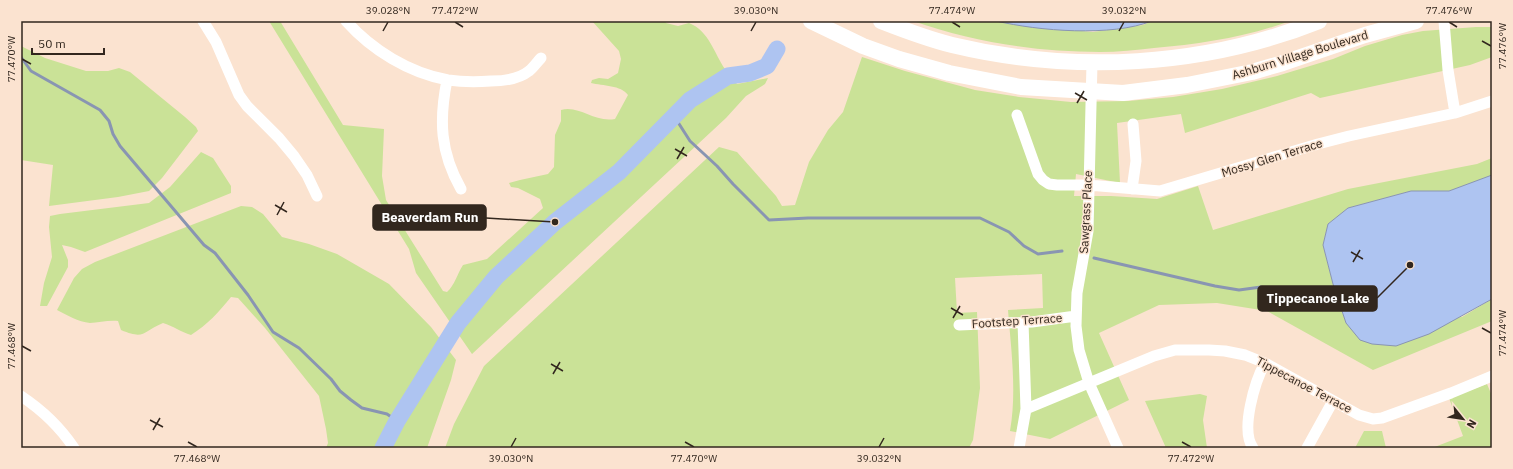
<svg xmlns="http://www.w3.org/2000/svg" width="1513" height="469" viewBox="0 0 1513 469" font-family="'IBM Plex Sans',sans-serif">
  <rect width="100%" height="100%" fill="#fbe3d0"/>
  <path fill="#cae297" d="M269,21H280L343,125L384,129L382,176L386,200L443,291L447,292C455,285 457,274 463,265L487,259L543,208L540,199L518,188L511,187L509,183L520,180L548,174L554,167L555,135L561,121V110C580,105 594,123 615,119L628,95C621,85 603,86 591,83L592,80L599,78L608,79L618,73L621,59L619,51L592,21H665L666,23L678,26L689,23C709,31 714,53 725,69C728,74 733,79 737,84L768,78L765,84L746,96L726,118L472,354L416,273L409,249Z
    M913,21H996L1036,27L1093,32L1143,25L1152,21H1290C1246,37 1201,44 1154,48C1136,50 1118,52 1100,52C1037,52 973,42 913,21Z
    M1476,27H1492V57L1470,65L1320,98L1311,93L1185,133L1181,114L1117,123L1120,183L1076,174L1074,196H1111L1157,199L1198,186L1213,230L1348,189L1477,164L1492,158V175L1489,177L1449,191H1411L1348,208L1328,224L1323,245L1333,284L1346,323L1462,317L1492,299V321L1373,370L1267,311L1217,303L1159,305L1099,333L1129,400L1050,439L1010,431C1017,391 1011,349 1008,310L1043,308L1042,274L955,278L957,313L977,312L980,388L973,440L969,448H445L454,424L484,366L719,147L737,152L776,196L782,206L795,205L809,162L828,130L843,112L862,57L905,71L975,90L1019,97L1071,102L1128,101L1173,97L1222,89L1277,76L1333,59L1365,46L1402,35L1423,31Z
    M21,46L45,58L86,71H108L119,68L130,72L185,117L196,127L198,131L162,178L149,191L118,197L49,206L53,165L21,160Z
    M201,152L213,158L231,186V193L85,252L71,247L62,245L68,260V267L47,306H40L44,283L52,257L49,227L50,216L60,214L149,203L170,187Z
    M241,206L252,207L263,214L282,237L309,244L337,254L389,284L431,327L456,360L451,380L427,448H326L328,443L326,429L319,396L265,328L238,298L231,297C219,312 207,325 191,335C181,332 173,326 163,323C142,332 145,340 121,330L118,321C108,320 98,323 90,323C78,322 67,315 57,310L74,278L82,269L95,262Z
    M1487,384L1492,396V448H1432L1463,436L1449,398Z
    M1200,394L1207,396L1203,420L1207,448H1166L1145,401Z
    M1364,431H1382L1386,448H1355Z"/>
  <path fill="#aec4f1" stroke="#8995b2" d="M996,21H1152C1111,37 1039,31 996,21Z
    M1492,175V299L1429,334L1396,346L1372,344L1360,340L1346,323L1333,284L1323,245L1328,224L1348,208L1411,191H1449Z"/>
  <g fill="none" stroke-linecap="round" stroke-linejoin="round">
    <path stroke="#8995b2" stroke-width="3" d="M21,57L31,71L100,110L109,121L113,134L120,146L204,245L215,253L248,295L273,332L299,348L331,379L340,391L351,400L362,408L387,414L397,421
      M674,116L690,141L717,166L733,184L769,220L808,218H980L1009,232L1024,246L1038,254L1062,251
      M1094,258L1215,286L1239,290L1261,287L1273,293"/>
    <path stroke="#aec4f1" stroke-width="17" d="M383,448L397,421L458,323L496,277L555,222L619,172L690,100L728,76L750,73L767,66L777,49"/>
    <path stroke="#fff" stroke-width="11" d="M203,21L216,42L239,95L247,106L279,138L294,156L307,175L317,196
      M346,21C372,50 409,73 448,80C462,82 477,82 491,81C503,81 519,79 529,71C533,68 537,62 541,58
      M1444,21L1448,70L1455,113
      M1092,63L1088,231L1077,293L1076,326L1079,350L1089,383L1118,448
      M447,80C439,120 440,152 461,189
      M1017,115L1038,174L1043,180L1049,184L1057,185H1088L1160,191L1318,144L1349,136L1455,113L1492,101
      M1132,189L1136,161L1133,124
      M959,325L1032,322L1076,316
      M21,396C42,410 60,427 74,448
      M1026,409L1154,356L1175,350H1209L1225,351L1245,355L1265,363L1359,415L1373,419L1382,418L1451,393L1492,376
      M1019,448L1026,409L1023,322
      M1253,448C1240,430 1255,381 1265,363
      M1307,448L1333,401"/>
    <path stroke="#fff" stroke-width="16" d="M811,21L863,46L899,59L949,73L1021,87L1123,93L1187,85L1252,72L1283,63L1365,35L1416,21
      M881,21C904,30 928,39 952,45C1073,74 1204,67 1319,21"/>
  </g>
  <path fill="none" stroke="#32271e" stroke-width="1.5" d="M455,22L463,27M952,22L960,27M1449,22L1457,27M383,31L388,22M751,31L756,22M1119,31L1124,22M1482,41L1491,46M22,59L31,64M1075,93L1087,100M1077,103L1084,91M675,149L687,156M677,159L684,147M275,205L287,212M277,215L284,202M1351,252L1363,259M1353,262L1360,250M951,308L963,315M953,318L960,306M1482,328L1491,333M22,346L31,351M551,364L563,371M553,374L560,362M150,420L163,427M153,430L160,418M188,442L197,447M685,442L694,447M1182,442L1191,447M511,447L516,438M879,447L884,438"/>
  <g text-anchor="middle" stroke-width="3" stroke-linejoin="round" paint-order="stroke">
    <g font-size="12" fill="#32271e" stroke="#fbe3d0">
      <text transform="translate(1300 55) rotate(-17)" y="4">Ashburn Village Boulevard</text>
      <text transform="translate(1272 158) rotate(-17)" y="4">Mossy Glen Terrace</text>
      <text transform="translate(1086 212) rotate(-87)" y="4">Sawgrass Place</text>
      <text transform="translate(1017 321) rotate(-4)" y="4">Footstep Terrace</text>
      <text transform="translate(1304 385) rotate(28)" y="4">Tippecanoe Terrace</text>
    </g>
  </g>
  <path fill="none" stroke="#32271e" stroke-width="1.5" d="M555 222L486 218M1410 265L1377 298"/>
  <g fill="#32271e" stroke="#fbe3d0" stroke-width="1.5">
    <circle cx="555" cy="222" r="4"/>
    <circle cx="1410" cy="265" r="4"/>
  </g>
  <g fill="#32271e" stroke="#32271e" stroke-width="1.5">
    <rect x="373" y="205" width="113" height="25" rx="4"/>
    <rect x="1258" y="286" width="119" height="25" rx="4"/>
  </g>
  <g font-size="13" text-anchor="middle" font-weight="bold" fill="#fff">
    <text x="430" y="222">Beaverdam Run</text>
    <text x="1318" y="303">Tippecanoe Lake</text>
  </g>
  <rect width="1513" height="469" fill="none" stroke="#fbe3d0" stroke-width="44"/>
  <g transform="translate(1463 419) rotate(120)" stroke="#fbe3d0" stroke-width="3" paint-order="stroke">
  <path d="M0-3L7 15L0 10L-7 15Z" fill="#32271e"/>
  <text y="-6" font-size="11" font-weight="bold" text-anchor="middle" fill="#32271e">N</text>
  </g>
  <path d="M32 48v6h72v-6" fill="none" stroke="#32271e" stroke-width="2"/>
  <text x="38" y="48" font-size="12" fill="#32271e" stroke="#fbe3d0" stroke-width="3" paint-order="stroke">50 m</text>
  <rect x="22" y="22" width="1469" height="425" fill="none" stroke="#32271e" stroke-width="1.5"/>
  <g font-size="10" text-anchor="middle" fill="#32271e">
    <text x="388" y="14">39.028°N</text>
    <text x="455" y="14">77.472°W</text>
    <text x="756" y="14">39.030°N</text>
    <text x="952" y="14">77.474°W</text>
    <text x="1124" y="14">39.032°N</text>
    <text x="1449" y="14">77.476°W</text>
    <text transform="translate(1502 46) rotate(-90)" y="4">77.476°W</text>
    <text transform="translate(11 59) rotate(-90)" y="4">77.470°W</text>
    <text transform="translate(1502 333) rotate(-90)" y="4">77.474°W</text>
    <text transform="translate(11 346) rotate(-90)" y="4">77.468°W</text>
    <text x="197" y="462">77.468°W</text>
    <text x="511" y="462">39.030°N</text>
    <text x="694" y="462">77.470°W</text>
    <text x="879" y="462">39.032°N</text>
    <text x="1191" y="462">77.472°W</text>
  </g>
</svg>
